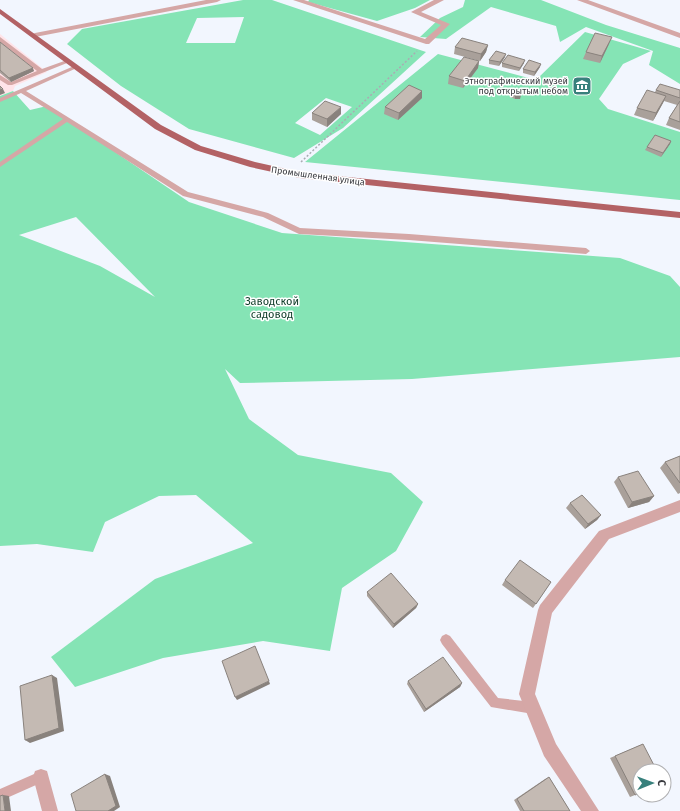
<svg xmlns="http://www.w3.org/2000/svg" width="680" height="811" viewBox="0 0 680 811" font-family="'Fira Sans',sans-serif">
  <rect width="100%" height="100%" fill="#f2f6fe"/>
  <path fill="#ffe4e9" d="M0,34L47,72L15,86L13,91L0,96Z"/>
  <path fill="#85e4b5" fill-rule="evenodd" d="M243,0H272L426,52L343,128L294,158L189,129L121,86L67,44L82,29ZM244,17L235,43H186L197,18ZM326,98L352,107L320,135L295,123Z
    M309,0H430L415,8L377,21L308,2Z
    M465,0H541L606,25L680,48V84L649,65L653,51L586,27L560,42L556,26L491,7L446,39L420,37L440,18L463,7Z
    M585,32L651,51L623,64L599,99L608,109L680,132V200L305,162L438,54L536,80Z
    M13,91L30,110L47,106L189,202L282,233L620,258L670,276L680,287V357L412,379L240,383L225,369L249,419L298,455L391,473L423,502L396,551L342,588L330,651L263,641L163,658L75,687L51,657L155,579L253,543L196,495L159,496L105,522L93,552L37,544L0,546V96ZM76,217L155,297L100,266L19,235Z"/>
  <g fill="none" stroke-linecap="round" stroke-linejoin="round">
    <path stroke="#aaacb3" stroke-width="1.5" stroke-dasharray="2 2" stroke-linecap="butt" d="M301,162L417,51"/>
    <path fill="#d5a7a6" fill-rule="evenodd" d="M0,37L42,69L67,60L72,61L12,85H8L0,80V75L11,82L37,71L0,42Z
      M74,66L79,67L26,91L188,192L268,213L300,228L409,234L586,248L590,251L586,254L409,240L299,234L263,217L183,196L67,122L0,167V162L63,119L21,93L0,102V98Z
      M446,634L450,636L498,698L533,702L537,704L539,708L537,712L533,714L491,707L442,644L440,640L442,636Z
      M41,771L45,773L47,777L45,781L0,801V789Z"/>
    <path fill="#d5a7a6" fill-rule="evenodd" d="M206,0H221L217,2L35,37L31,35L35,33Z
      M293,0H304L425,39L441,25L411,12L434,0H444L421,12L450,24L429,44H426Z
      M577,0H588L680,33V38Z
      M680,500V512L609,539L552,613L535,694L556,744L599,811H581L544,756L519,694L538,610L540,605L599,531Z
      M41,769L47,771L58,811H42L33,777L35,771Z"/>
    <path fill="#b36265" fill-rule="evenodd" d="M0,9L161,125L201,146L255,162L300,172L680,212V218L300,178L250,167L195,150L155,129L0,14Z"/>
  </g>
  <path fill="#a9a09a" d="M0,42L34,71L11,82L0,73Z
    M609,44L600,63L583,59L586,52Z
    M488,45L486,52L480,61L454,54L455,47Z
    M505,57L499,66L489,64V60Z
    M479,61L478,68L463,88L448,84L449,76Z
    M502,63H524L519,71L502,67Z
    M540,67L534,76L523,73V69Z
    M511,90L520,99H515L510,97Z
    M656,90H680V130L666,125L669,118L677,105L664,101L653,121L634,115L637,108L655,92Z
    M422,91V98L398,120L384,114L385,107Z
    M312,113L341,114L327,127L312,120Z
    M671,141L670,144L661,157L645,150L647,147Z
    M680,456V493L678,494L660,468L665,462Z
    M618,477L654,496L649,502L628,508L614,482Z
    M570,503L601,515L597,520L585,529L566,508Z
    M505,580L551,582L533,608L502,585Z
    M367,592L418,604L416,608L393,628L367,596Z
    M408,681L462,683L460,687L424,712L407,684Z
    M643,744L635,795L630,797L610,758Z
    M549,777L570,811H520L514,800L545,779Z"/>
  <path fill="#89827d" d="M612,37L609,44L600,63L602,56Z
    M488,45L486,52L480,61L481,54Z
    M506,54L505,57L499,66L500,62Z
    M525,60L524,63L519,71L520,68Z
    M479,61L478,68L463,88L465,81Z
    M541,64L540,67L534,76L535,72Z
    M33,68L34,71L11,82L9,78Z
    M3,89L5,93L0,95V90Z
    M422,91V98L398,120L399,113Z
    M521,95L520,99H515V96Z
    M666,96L663,103L653,121L656,113Z
    M341,107V114L327,127V119Z
    M671,141L670,144L661,157L663,153Z
    M654,496L649,502L628,508L632,502Z
    M601,515L597,520L585,529L588,524Z
    M418,604L416,608L393,628L394,624Z
    M52,675L57,678L64,731L30,743L25,740Z
    M269,681L270,684L237,700L235,697Z
    M462,683L460,687L424,712L426,709Z
    M105,774L110,776L120,807L114,811H108Z
    M3,795L9,796L11,811H5Z"/>
  <path fill="#c4bab3" stroke="#89827d" d="M595,33L612,37L602,56L586,52Z
    M462,38L488,45L481,54L455,47Z
    M0,42L33,68L9,78L0,70Z
    M496,51L506,54L500,62L489,60Z
    M508,55L525,60L520,68L502,63Z
    M464,57L479,61L465,81L449,76Z
    M529,60L541,64L535,72L523,69Z
    M660,84L680,90V98L656,90Z
    M409,85L422,91L399,113L385,107Z
    M0,86L3,89L0,90Z
    M517,89L521,92V95L515,96L511,93V90Z
    M647,90L666,96L656,113L637,108Z
    M325,101L341,107L327,119L312,113Z
    M680,101V122L669,118Z
    M655,135L671,141L663,153L647,147Z
    M680,456V483L665,462Z
    M638,471L654,496L632,502L618,477Z
    M582,495L601,515L588,524L570,503Z
    M520,560L551,582L536,604L505,580Z
    M391,573L418,604L394,624L367,592Z
    M255,646L269,681L235,697L222,661Z
    M443,657L462,683L426,709L408,681Z
    M52,675L59,728L25,740L20,686Z
    M643,744L657,771H640V793L635,795L615,756Z
    M105,774L116,806L108,811H76L71,794Z
    M549,777L570,811H524L517,799Z
    M3,795L5,811H0V796Z"/>
  <defs>
    <symbol id="museum-square" viewBox="-11 -11 22 22"><rect x="-9" y="-9" width="18" height="18" rx="4" fill="#38807c" stroke="#fff"/><path d="M0-6L6-3V-2H-6V-3ZM-5-1h2V3h-2ZM-1-1h2V3h-2ZM3-1h2V3H3ZM-6 4H6V6H-6Z" fill="#fff"/></symbol>
  </defs>
  <g fill-rule="evenodd">
    <use href="#museum-square" x="571" y="75" width="22" height="22"/>
  </g>
  <g text-anchor="middle" stroke-width="3" stroke-linejoin="round" paint-order="stroke">
    <g font-size="9" fill="#393a3f" stroke="#fff" text-anchor="end">
      <text x="568" y="84">Этнографический музей<tspan x="568" dy="10">под открытым небом</tspan></text>
    </g>
    <g font-size="9" fill="#393a3f" stroke="#fff">
      <text transform="translate(318 176) rotate(8)" y="3">Промышленная улица</text>
    </g>
    <g font-size="11" fill="#103e2a" stroke="#fff">
      <text x="272" y="305">Заводской<tspan x="272" dy="13">садовод</tspan></text>
    </g>
  </g>
  <g transform="translate(652 783) rotate(89)"><circle r="19" fill="#ffffff" stroke="#b0b0b2"/>
  <path d="M0-3L7 15L0 10L-7 15Z" fill="#38807c"/>
  <text y="-6" font-size="11" font-weight="bold" text-anchor="middle" fill="#393a3f">С</text>
  </g>
</svg>
